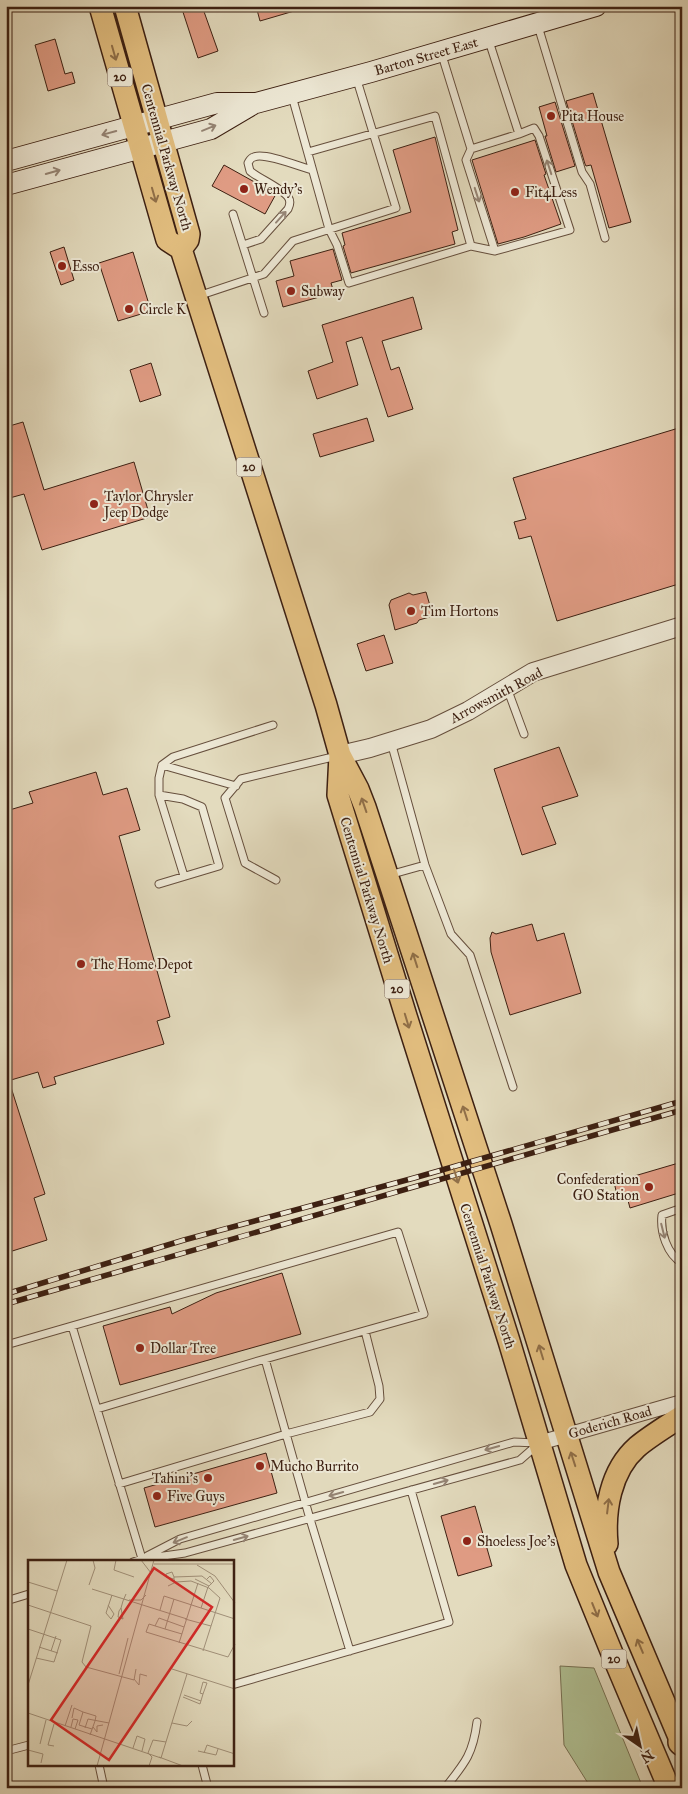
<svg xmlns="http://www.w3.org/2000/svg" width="688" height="1794" viewBox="0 0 688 1794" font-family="'IM FELL Great Primer',serif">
  <rect width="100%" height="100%" fill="#e3dbbe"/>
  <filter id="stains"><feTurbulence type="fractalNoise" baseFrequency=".004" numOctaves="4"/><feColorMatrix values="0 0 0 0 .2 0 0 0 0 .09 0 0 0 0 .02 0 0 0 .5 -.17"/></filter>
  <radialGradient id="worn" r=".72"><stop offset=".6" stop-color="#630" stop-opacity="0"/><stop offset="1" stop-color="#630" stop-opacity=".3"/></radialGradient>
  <path fill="#b0c194" stroke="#767053" d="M560,1666L594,1668L643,1788H591L564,1745Z"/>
  <path fill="#df9b83" stroke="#3d2012" d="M181,6H202L218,51L198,58Z
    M256,6H300L301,9L260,21Z
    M55,39L65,74L72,72L75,83L48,91L35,45Z
    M593,93L631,222L609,228L591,165L586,166L585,164L566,101Z
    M555,102L575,166L556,172L545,136H547L539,107Z
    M435,137L458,230L452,232L455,244L351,273L343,246L345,245L342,233L411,212L393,150Z
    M535,140L546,174L544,175L561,224L524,237L498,244L472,160Z
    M224,165L276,194L265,214L212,186Z
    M64,247L74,280L61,285L50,252Z
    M333,249L342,280L331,283L334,293L283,307L276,281L294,276L290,261Z
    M133,252L151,311L118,321L99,263Z
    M413,297L422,329L382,341L391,370L399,367L413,409L388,417L362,337L346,342L358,385L317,399L308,371L333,362L322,325Z
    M151,363L161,395L140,402L130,370Z
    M367,418L374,441L320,457L313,434Z
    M23,422L44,490L134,462L150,517L42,550L24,494L6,499V427Z
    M682,427V583L557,621L531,536L519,539L518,535L514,522L526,519L513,478Z
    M426,592L433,616L419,620L417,623L395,630L389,605L391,600L409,593L413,595Z
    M384,635L393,663L366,671L357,644Z
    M559,747L578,796L542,807L556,844L522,855L494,769Z
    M96,772L103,795L127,788L140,830L119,836L170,1017L157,1021L164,1044L54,1077L56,1084L43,1088L38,1072L11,1080L6,1063V811L33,803L29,792Z
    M532,924L537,941L564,933L581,993L510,1015L491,952L490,938L492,932L496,934Z
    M6,1081H9L45,1194L34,1198L47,1240L6,1253Z
    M682,1162V1192L630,1208L626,1193L617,1195L614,1182Z
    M282,1273L301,1334L120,1385L103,1326L170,1307L172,1314L216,1293Z
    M266,1453L277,1493L155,1527L144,1488Z
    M475,1506L492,1566L458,1576L441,1516Z"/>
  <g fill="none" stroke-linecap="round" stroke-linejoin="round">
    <defs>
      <path id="service" d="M538,26L582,172L590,184L605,238
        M441,52L471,149L519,134L488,38
        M292,96L329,229L337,245L349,283L471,246L435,116L308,152
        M471,149L466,160L495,251
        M233,214L264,313
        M243,245L261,239L288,209C290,205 291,201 288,197C283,189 258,178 250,171L248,163C250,160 250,158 254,157C264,152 301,167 312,170
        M471,246L495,251L570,230L539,136L534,128L519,134
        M198,296L264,274L293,241L396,208L356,77
        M507,688L524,734
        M391,742L425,865L451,934L470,955L513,1087
        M162,765L173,757L273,725
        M159,795L184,876
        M389,875L425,865
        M276,880L245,863L225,798L241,779L337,756
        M159,884L219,866L202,807L183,799L159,795V778L162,765L236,786
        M682,1208L662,1215C660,1232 667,1254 682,1263
        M72,1326L143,1562
        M6,1345L398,1232L424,1314L265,1359
        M97,1409L265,1359L310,1519L350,1651
        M119,1484L286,1434L370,1412L380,1399L379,1386L365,1331
        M147,1556L180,1539L514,1442L536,1443
        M133,1562L142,1559L185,1553L520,1460L536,1446
        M6,1601L29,1594
        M232,1685L449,1622L411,1490
        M6,1751L29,1745
        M99,1765L104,1788
        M202,1765L208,1788
        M445,1788C465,1763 473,1754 477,1722"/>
      <path id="minor" d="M539,1443L682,1402"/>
      <path id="tertiary" d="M340,755L370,748L431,729L468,711L533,672L682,626"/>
      <path id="secondary" d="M6,161L217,103H256L371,72L596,6
        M6,185L211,129L255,103"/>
      <path id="primary" d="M100,6L167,240L181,249L326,705L340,755L358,789L365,807L501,1224L609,1572L682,1744
        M125,6L189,234L188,240L181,249
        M340,755L338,795L406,1016L509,1341L576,1565L616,1663L669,1788
        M607,1544C604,1511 610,1471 637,1447C650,1436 667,1426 682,1416"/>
      <path id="motorway" d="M681,1742L682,1743"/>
    </defs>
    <use href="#service" stroke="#664f3d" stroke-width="9"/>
    <use href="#minor" stroke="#664f3d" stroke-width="16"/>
    <use href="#tertiary" stroke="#664f3d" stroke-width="20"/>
    <use href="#secondary" stroke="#3d2012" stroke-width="22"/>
    <use href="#primary" stroke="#3d2012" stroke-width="24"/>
    <use href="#motorway" stroke="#3d2012" stroke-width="28"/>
    <use href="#service" stroke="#ede8d5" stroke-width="7"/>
    <use href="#minor" stroke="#ede8d5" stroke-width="14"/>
    <use href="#tertiary" stroke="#ede8d5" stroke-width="18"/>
    <use href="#secondary" stroke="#ede8d5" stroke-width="20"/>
    <use href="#primary" stroke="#e2be7f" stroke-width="21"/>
    <use href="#motorway" stroke="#e2be7f" stroke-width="25"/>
    <defs>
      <path id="rail" d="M6,1294L184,1240L414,1178L682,1101
        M6,1304L682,1110"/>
    </defs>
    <use href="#rail" stroke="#3d2012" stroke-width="5.5"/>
    <use href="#rail" stroke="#ede8d5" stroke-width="4" stroke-dasharray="11" stroke-linecap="butt"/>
  </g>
  <defs><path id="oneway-shaft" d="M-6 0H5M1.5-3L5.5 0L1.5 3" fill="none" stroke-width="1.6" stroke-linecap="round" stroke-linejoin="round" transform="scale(1.25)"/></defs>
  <g stroke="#906f48">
    <use href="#oneway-shaft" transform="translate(114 53) rotate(74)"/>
    <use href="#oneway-shaft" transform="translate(154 195) rotate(74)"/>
    <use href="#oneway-shaft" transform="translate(364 805) rotate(-109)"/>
    <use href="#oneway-shaft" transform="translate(415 960) rotate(-108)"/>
    <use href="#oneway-shaft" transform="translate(407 1021) rotate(73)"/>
    <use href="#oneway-shaft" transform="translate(465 1113) rotate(-108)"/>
    <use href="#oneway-shaft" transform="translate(456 1176) rotate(73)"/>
    <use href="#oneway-shaft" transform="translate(541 1352) rotate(-107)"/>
    <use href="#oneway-shaft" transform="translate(573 1459) rotate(-108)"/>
    <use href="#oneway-shaft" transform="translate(608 1506) rotate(-83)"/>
    <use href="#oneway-shaft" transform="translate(595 1610) rotate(68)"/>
    <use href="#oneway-shaft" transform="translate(640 1646) rotate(-113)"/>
  </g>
  <g stroke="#958474">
    <use href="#oneway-shaft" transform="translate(209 128) rotate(-22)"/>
    <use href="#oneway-shaft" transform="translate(109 133) rotate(165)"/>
    <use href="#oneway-shaft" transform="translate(549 167) rotate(-108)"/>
    <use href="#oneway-shaft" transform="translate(53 172) rotate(-16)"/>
    <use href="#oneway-shaft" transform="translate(477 195) rotate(72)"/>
    <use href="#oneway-shaft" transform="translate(281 217) rotate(-48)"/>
    <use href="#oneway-shaft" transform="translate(663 1231) rotate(76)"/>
    <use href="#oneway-shaft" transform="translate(492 1448) rotate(164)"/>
    <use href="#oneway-shaft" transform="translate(441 1482) rotate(-16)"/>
    <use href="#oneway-shaft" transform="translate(336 1494) rotate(164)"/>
    <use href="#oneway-shaft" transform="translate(241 1538) rotate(-16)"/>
    <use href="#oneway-shaft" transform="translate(180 1540) rotate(158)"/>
  </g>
  <g fill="#8f2418" stroke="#ede8d5" stroke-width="2">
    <circle cx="551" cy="116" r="5"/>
    <circle cx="244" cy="189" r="5"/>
    <circle cx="515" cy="192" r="5"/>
    <circle cx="62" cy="266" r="5"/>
    <circle cx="291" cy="291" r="5"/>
    <circle cx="129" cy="309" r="5"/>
    <circle cx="94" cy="504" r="5"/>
    <circle cx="411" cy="611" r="5"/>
    <circle cx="81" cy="964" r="5"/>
    <circle cx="649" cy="1187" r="5"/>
    <circle cx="140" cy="1348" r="5"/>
    <circle cx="260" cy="1466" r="5"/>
    <circle cx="208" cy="1478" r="5"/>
    <circle cx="157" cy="1496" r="5"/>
    <circle cx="467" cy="1541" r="5"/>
  </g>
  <g text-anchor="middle" stroke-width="4" stroke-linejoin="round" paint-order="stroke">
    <g fill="#ede8d5" stroke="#725c4c" stroke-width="1">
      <rect x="107.5" y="67.5" width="25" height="19" rx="4"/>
      <rect x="236.5" y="457.5" width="25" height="19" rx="4"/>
      <rect x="384.5" y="979.5" width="25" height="19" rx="4"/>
      <rect x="601.5" y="1649.5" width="25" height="19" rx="4"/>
    </g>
    <g font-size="12" font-weight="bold" fill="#3d2012">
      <text x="120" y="81">20</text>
      <text x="249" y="471">20</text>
      <text x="397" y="993">20</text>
      <text x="614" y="1663">20</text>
    </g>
    <g font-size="14" fill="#3d2012" stroke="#ede8d5">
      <text transform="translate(426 56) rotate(-16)" y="5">Barton Street East</text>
      <text transform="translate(167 157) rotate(74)" y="5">Centennial Parkway North</text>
      <text transform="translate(496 695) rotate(-28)" y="5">Arrowsmith Road</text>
      <text transform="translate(367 890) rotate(73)" y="5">Centennial Parkway North</text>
      <text transform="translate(488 1276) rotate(72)" y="5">Centennial Parkway North</text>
      <text transform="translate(610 1422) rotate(-16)" y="5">Goderich Road</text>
    </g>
    <g font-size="14" fill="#3d2012" stroke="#ede8d5" text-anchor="start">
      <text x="561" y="121">Pita House</text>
      <text x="254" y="194">Wendy's</text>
      <text x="525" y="197">Fit4Less</text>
      <text x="72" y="271">Esso</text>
      <text x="301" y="296">Subway</text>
      <text x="139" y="314">Circle K</text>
      <text x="104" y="501">Taylor Chrysler<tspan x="104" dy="16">Jeep Dodge</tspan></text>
      <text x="421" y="616">Tim Hortons</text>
      <text x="91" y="969">The Home Depot</text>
      <text x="639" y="1184" text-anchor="end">Confederation<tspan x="639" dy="16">GO Station</tspan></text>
      <text x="150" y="1353">Dollar Tree</text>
      <text x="270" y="1471">Mucho Burrito</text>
      <text x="198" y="1483" text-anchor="end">Tahini's</text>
      <text x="167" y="1501">Five Guys</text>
      <text x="477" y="1546">Shoeless Joe's</text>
    </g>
  </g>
  <g transform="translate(28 1560)">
    <rect width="206" height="206" fill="#e3dbbe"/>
    <path fill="none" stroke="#a19079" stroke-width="1" d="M88,0L86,10L106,17M113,0L123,13M126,4H207M169,5L187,16L207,43M146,17L174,16L184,24M146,19L138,17V14L144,12L146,17V19L147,22M167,19L181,26M0,22L29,31M61,25L67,8L65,0M140,26L148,22L163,21L181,28L192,38L175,91M64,29L159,59M146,39L137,69L154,74M101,40H113L118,35M0,45L63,66L54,102L58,107L106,120L108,109M80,45L86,54L83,59L78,53L84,35M93,48L95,59L90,57L91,51L93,48L95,41L98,34M173,48L180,27L186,21L182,16L179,19M132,50L136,36L207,59M157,59L183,66M127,66L131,58L156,67M0,69L33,80L26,102L8,98M137,69L121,64L118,72L200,97L207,84M151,83L170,23M11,87L30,93M23,91L28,76M144,109L207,129M91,114L100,78M106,119L111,125L112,114L119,116M0,125L39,0M156,135L173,141M155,137L172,144L175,134L179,123L175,122L172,133L175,134M0,153L133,198M44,158L46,148L55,152M144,163L159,166L164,161M37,166L44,145M43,167L45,159L50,160L47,169M65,167L69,172V166L75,165M57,168L60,159L81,163M62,175L67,161L68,156L55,152L51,165L64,169M12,184L18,160M26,186L20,185L26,164M105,188L109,176L117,179L114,191M0,190L15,194L13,203M170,191L188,195L190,189M176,193L179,185L207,194M131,197L155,206M133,198L159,114M69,206L126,0M121,206L124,197L120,193L125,180L138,182"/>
    <path fill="#d62828" fill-opacity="0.15" stroke="#d62828" stroke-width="2.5" d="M126,8L184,47L81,200L23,160Z"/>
    <rect width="206" height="206" fill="none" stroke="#3d2012" stroke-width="2.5"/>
  </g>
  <rect width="688" height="1794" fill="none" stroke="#e3dbbe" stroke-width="25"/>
  <rect x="8" y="8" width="673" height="1779" fill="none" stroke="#3d2012" stroke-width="2.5"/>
  <rect x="12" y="12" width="663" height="1769" fill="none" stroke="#3d2012"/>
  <g transform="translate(640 1746) rotate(146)" stroke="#ede8d5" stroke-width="4" paint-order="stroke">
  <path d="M0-4L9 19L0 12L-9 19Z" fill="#3d2012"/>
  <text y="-8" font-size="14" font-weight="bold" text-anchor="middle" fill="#3d2012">N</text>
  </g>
  <rect width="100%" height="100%" filter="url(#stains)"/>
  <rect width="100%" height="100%" fill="url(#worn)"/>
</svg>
